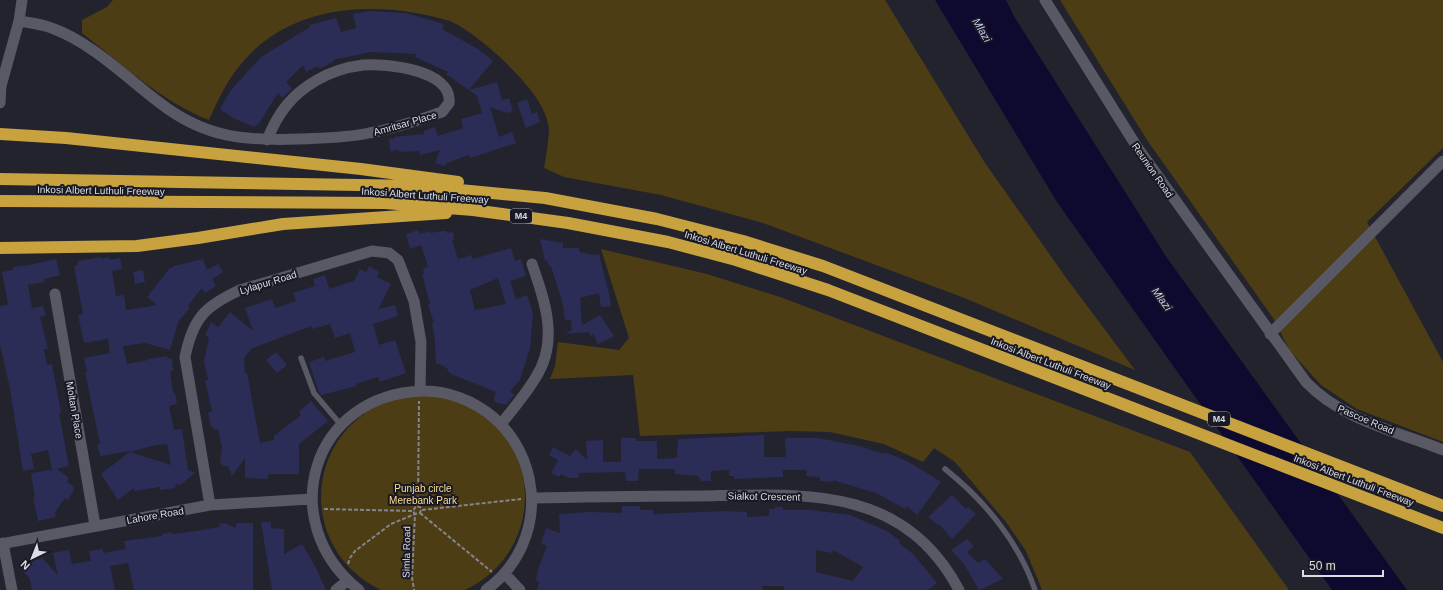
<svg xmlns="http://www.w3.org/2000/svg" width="1443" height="590" viewBox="0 0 1443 590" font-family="Helvetica,sans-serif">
  <rect width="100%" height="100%" fill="#22232d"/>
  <path fill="#4d3d14" d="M113,0H885L985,163L1067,279L1135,370L962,297L763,223L661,195L564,177L544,168C546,157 548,144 549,132C549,105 519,76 501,58C485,44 469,30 450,21C380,0 292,2 242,63C227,80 218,100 209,120C162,102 122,64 82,33V20L107,7Z
    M1060,0H1443V148L1367,222L1443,362V442L1357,409L1321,385L1290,351L1273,318L1147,140Z
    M601,249L707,274L783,298L1190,452L1289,590H1042L1026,551L1006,522L955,462L934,448L923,462L884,444L830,432L791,431L640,436L633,375L550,379L555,366L558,342L619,350L629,338Z
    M321 497a102 102 0 1 1 204 0a102 102 0 1 1-204 0Z"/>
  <path fill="#0e0a2f" d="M935,0H1006L1015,18L1167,258L1407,590H1332L1057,202Z"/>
  <path fill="#2c2d56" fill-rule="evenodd" d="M370,11L406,13L444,24L442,29L478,49L493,61L469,90L446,74L448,72L415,57L416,54L371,52L333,60V62L319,69L318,66L306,72L303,65L286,82L292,89L282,98L278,93L258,125L257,124L254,127L233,118L220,109L231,90L261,57L310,27L309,25L336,18L341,32L356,28L353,14Z
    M497,82L502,100L509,98L513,111L507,113L490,107L499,137L512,132L516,143L486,153L470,158L469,155L447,163L445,166L435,163L440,150L420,155L419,151L399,152V150L390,151L389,139H394V137L424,134V131L435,127L438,136L463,128L461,119L482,113L477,96L469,90Z
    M527,99L532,114L537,112L540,122L526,128L517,103Z
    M418,230L420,234L429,231L430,233L442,231H446L447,233L453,232L454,240H452L458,259L471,255L473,259L511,248L515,261L521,259L526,276L510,281L516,299L527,295L533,313L530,348L520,380L510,391L514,395L506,405L495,402L494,399L496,392L451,374L448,371V369L445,368L446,367L436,363L435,342L432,323H434L428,305L430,304L422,274H424L423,269L428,266L421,245L410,249L406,234ZM498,278L506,304L475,310L470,290Z
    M540,239L563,243V248H579L580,252L595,255L599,254L609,294L611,306L601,307L599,293L580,298L582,325L600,315L614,336L598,344L593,334L591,336L589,332L565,334L572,330L571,320H565L563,305L551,266H549L547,260L545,261Z
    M101,257V259L109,257V260L120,258L122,269L112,271L116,296L124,295L126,310L157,305L147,297L169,269L174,266L203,259L207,270L218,264L223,272L212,279L216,286L205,293L202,288L188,306L190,308L178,322L170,350L145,343L123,346L127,364L148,360V359L168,356L167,359L172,358L173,371H170L173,393H175L177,404L169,406L174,430L182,429L188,470L195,473L180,485L176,484L175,488L160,490V487L134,491V488L118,500L101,474L131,451L100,456L97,444H100L85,372H87L84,358L110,353L108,339L84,343L78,315L83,314L74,266L78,265V261ZM167,444L171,465L130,452L152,446Z
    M56,259L60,275L44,279L45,282L28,285L32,308L43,306L46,315L40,317L48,349H44L47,365L52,364L61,413H59L69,466L52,470L48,450L31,454L34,469L23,471L10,389L0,344V306L8,305L2,272L13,270V267L29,265Z
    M369,266L379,272L377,277L391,284L378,309L395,305L398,316L373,324L379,345L395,340L406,373L380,382L378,377L356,384L357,386L321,395L318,390L309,362L324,357L325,361L355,352L350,333L335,338L330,324L313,329L311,326L251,349L244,358L245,374L247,373L260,443L274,440V436L301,415L299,412L311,401L328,421L299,444V474H268V479L245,478V458L232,476L228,466H223L220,463L222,448L218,429L214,430L213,426L211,427L208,412L212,411L205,381L208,380L204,361L209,338L205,335L211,322L218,327L230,312L253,331L245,308L272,299L275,308L296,301L293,293L315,286L313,279L325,275L329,289L354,281L360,269L366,272Z
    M143,270L145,282L135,284L133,272Z
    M276,352L287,365L277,373L266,360Z
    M764,435V457H786L785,438H818L859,446L884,454L885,452L909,462L941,482L917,515L907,506L905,509L876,493L833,480V482L820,481V477L806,476L807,470H783V477L734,479V476H729V470L711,471V481H701L698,476L675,474V469H639L638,481H626L625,472L579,473L578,478H569L561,474L559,477L551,473L558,460L549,455L553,447L570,456L576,449L587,460L586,441L603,440V462H621V438H636V441H657V459L675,458L677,457L678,439Z
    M57,469L69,478L67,482L73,486L74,490L68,500L65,498L55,512L56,517L38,521L33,497H35L31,473Z
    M952,495L966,509L968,507L976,514L952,539L939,524L938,525L928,517Z
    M622,506H640V510H653V514L725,511L747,512V517L769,516V509H775V507H783V510H811L850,515L887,531L900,541L899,543L913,554L937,583L928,590H784V586H762L763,590H537L539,581H536L538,569L547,546L541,544L546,528L560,533L559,514L590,512L622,513ZM816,550L832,553L833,550L863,567L853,581L816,572Z
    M261,522H271V528L284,529V554L302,544L316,568L326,590H272Z
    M225,523L236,528V523H253V590H134L128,563L110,566L115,590H32L30,579L23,571L36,559L38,560L42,558L58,575L53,553L69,550L72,564L91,561L89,551L103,549V553L126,549L124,541L162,536V534L172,532L173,534L196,531L220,527L219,524Z
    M967,539L974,546L967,552L978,563L985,559L1003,579L979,590L964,564L951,550Z"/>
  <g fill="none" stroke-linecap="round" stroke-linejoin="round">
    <path stroke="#84858e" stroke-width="2" stroke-dasharray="4 2" stroke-linecap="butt" d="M418,506L419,401
      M324,509L413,511
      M422,510L521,499
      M420,513L492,572
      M348,564L350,558L355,551L391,524L415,514L420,513L421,510L420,507L416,506L413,511L415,514L412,577L414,590"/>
    <path stroke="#585965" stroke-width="5.5" d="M301,358L314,393L341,425
      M945,469C984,500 1019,542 1035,590"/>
    <path stroke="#585965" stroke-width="11" d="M1045,0L1137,147L1306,382C1342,420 1396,431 1443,450
      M19,21C30,23 43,24 54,29C92,43 128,79 160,103C205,138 245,141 300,139C323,138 347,138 369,133C394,129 418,120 442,112L449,103C453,70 386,63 363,65C347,67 331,72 317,80C291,95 278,113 267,140
      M0,103L1,86L19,21L22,0
      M55,294L95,525
      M1270,334L1443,161
      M501,424C513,409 526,394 536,377C559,341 545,301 532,264
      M532,498C588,497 643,496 699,496C802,494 903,484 959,590
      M210,505L185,357C193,318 205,306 240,290L372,251L389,253L398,260L414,301L421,342L420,391
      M3,543L12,590
      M0,544L210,505L311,499
      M505,574L520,590
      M336,590L347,581
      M359,590C274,522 311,395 422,391C447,390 474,401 493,417C515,436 528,462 531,490C535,529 518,567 486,590"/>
    <path stroke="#c7a23e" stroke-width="12" d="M0,134L66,138L361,169L458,182
      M0,179L418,186L545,198L657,219L743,241L823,266L1443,506
      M0,201L385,203L473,210L568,223L668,242L736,260L828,290L1443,528
      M0,248L137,246L198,238L283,224L446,213"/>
  </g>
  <g text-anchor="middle" stroke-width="4" stroke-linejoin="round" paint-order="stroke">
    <g fill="#181923" stroke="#a0a2aa" stroke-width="1">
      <rect x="510" y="209" width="22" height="14" rx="3"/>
      <rect x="1208" y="412" width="22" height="14" rx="3"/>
    </g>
    <g font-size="9" font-weight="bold" fill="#dbdce4">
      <text x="521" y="219">M4</text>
      <text x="1219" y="422">M4</text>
    </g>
    <g font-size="10" fill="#dbdce4" stroke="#181923">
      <text transform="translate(405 123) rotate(-16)" y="4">Amritsar Place</text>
      <text transform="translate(1153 170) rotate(55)" y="4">Reunion Road</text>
      <text transform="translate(101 190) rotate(1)" y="4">Inkosi Albert Luthuli Freeway</text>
      <text transform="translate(425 195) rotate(4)" y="4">Inkosi Albert Luthuli Freeway</text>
      <text transform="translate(746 252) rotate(17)" y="4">Inkosi Albert Luthuli Freeway</text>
      <text transform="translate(268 282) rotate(-17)" y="4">Lylapur Road</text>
      <text transform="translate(1051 363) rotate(21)" y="4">Inkosi Albert Luthuli Freeway</text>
      <text transform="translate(75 410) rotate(80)" y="4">Moltan Place</text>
      <text transform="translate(1366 419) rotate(23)" y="4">Pascoe Road</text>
      <text transform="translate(1354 480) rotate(21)" y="4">Inkosi Albert Luthuli Freeway</text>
      <text transform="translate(764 496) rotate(1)" y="4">Sialkot Crescent</text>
      <text transform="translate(155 515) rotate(-10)" y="4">Lahore Road</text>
      <text transform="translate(406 552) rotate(-89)" y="4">Simla Road</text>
    </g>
    <g font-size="10" fill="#fdde92" stroke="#181923">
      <text x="423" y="492">Punjab circle<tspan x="423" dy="12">Merebank Park</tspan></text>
    </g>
    <g font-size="11" font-style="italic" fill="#c7cbf7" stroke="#181923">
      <text transform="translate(982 30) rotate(59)" y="4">Mlazi</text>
      <text transform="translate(1162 299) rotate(54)" y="4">Mlazi</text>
    </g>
  </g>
  <g transform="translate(32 558) rotate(223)" stroke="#181923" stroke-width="3" paint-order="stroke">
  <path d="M0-3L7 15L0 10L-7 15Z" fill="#dbdce4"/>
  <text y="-6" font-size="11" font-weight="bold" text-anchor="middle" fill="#dbdce4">N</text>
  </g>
  <path d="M1303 570v6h80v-6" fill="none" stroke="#dbdce4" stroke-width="2"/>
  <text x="1309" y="570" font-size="12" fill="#dbdce4" stroke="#181923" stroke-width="3" paint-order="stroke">50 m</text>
</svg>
